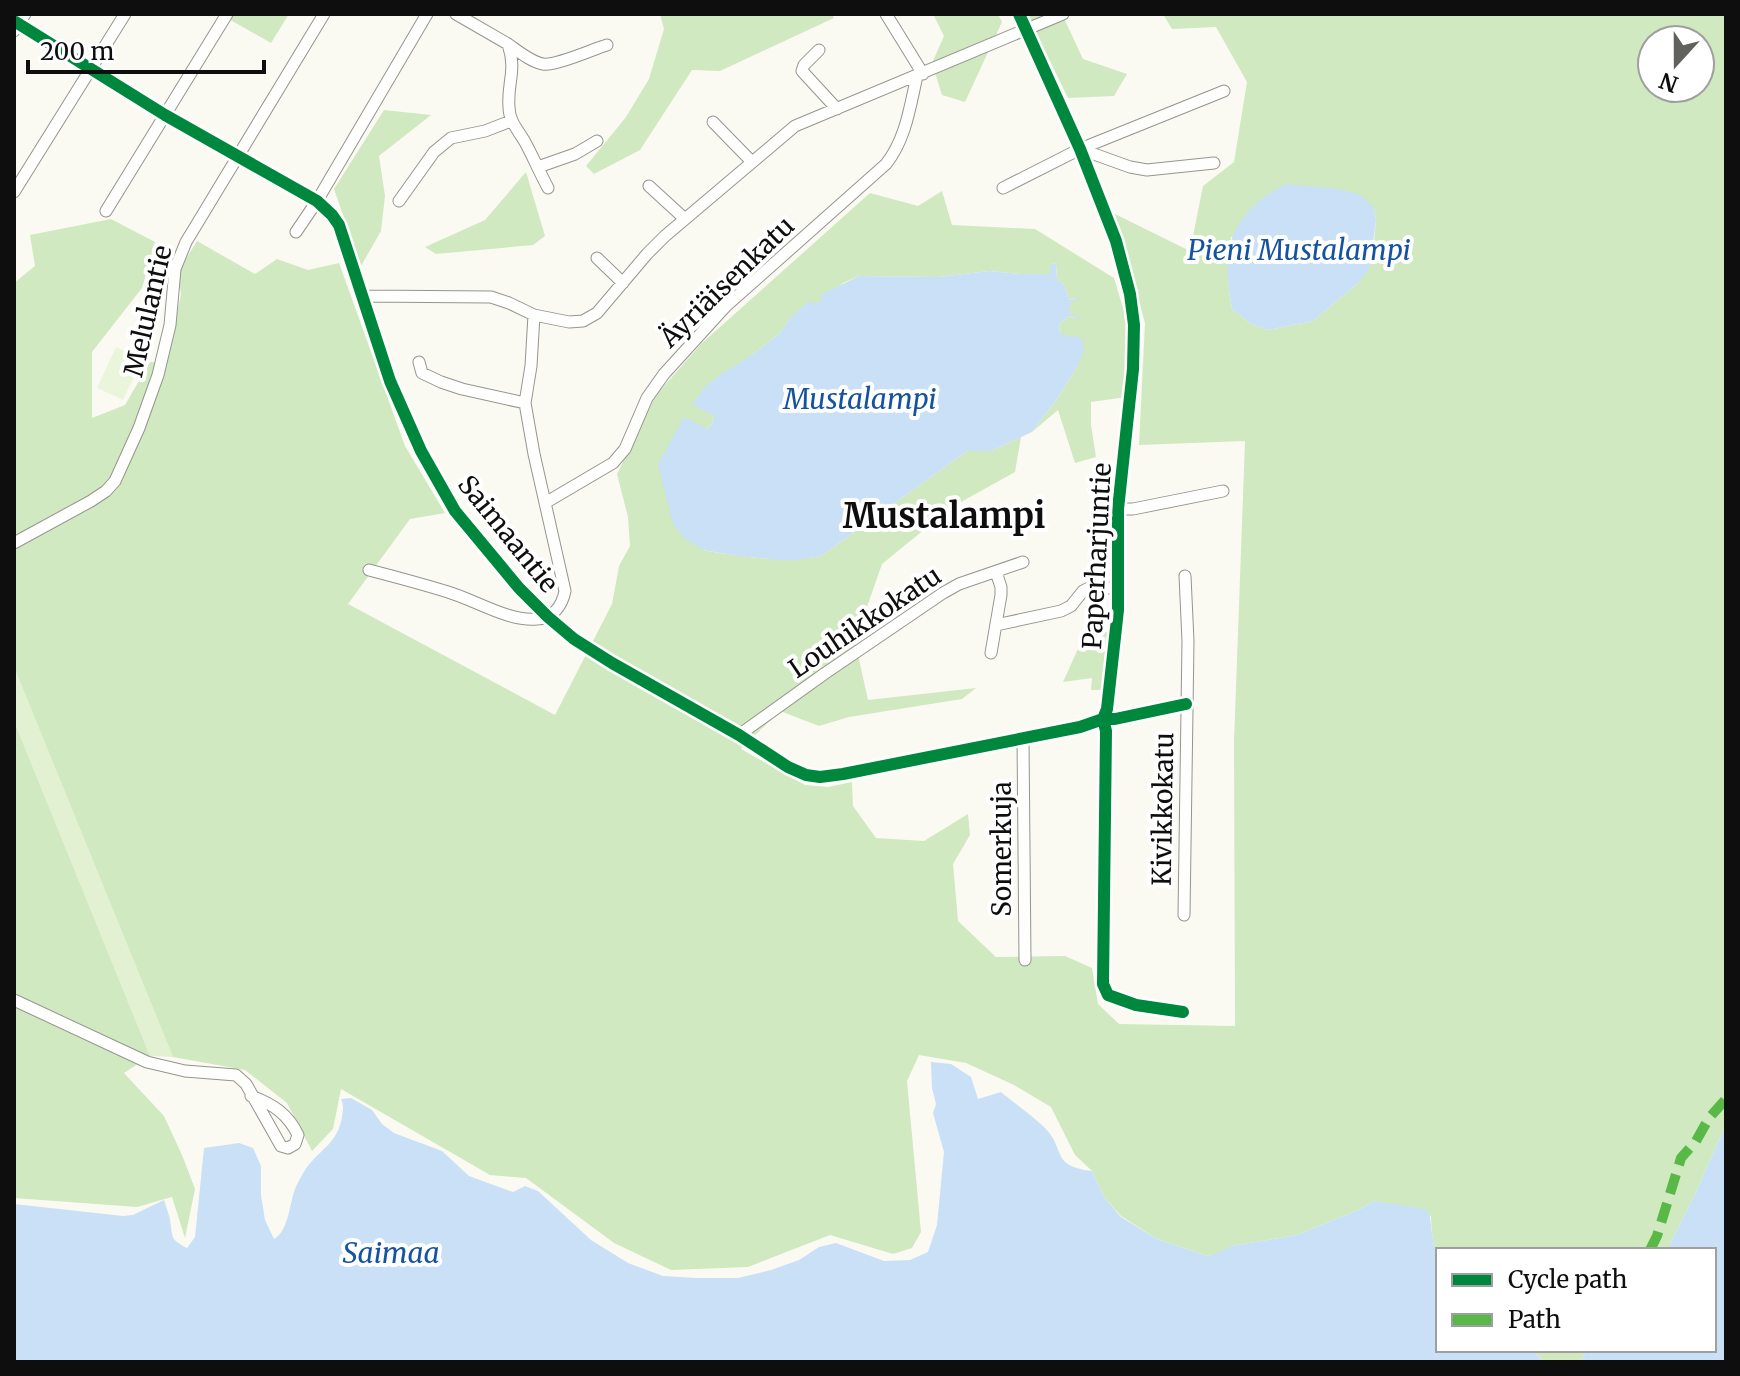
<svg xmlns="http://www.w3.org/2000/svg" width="1740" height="1376" viewBox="0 0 1740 1376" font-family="Merriweather,serif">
  <rect width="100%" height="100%" fill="#fbfaf2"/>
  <path fill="#e1f1d2" d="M14,667L173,1057L150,1056L14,721Z"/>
  <path fill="#d0e9c0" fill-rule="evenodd" d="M220,14H289L271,43Z
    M660,14H832L834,18L720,71L692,70L640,150L594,174L586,166L626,117L649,79L664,29Z
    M933,14H998L1002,22L965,102L942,95L932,63L944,36Z
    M1027,14H1062L1083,59L1127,74L1114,96L1068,98Z
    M1163,14H1726V1124L1696,1192L1670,1244V1250H1438V1276C1436,1256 1431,1236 1431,1216L1374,1201L1358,1210L1297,1235L1231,1246L1219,1254L1207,1256L1157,1239L1121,1216L1104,1197L1092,1171L1075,1155L1051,1107L1014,1085L966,1063L919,1055L907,1081L921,1232L912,1248L893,1254L830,1235L748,1267L671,1270L614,1243L526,1178L490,1175L341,1089L333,1129L312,1151L287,1103L245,1070L173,1057L14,667V283L35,266L30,235L111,219L155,242L142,288L92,352V418L125,405L150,362L167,363L181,294L178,272L197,241L255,274L277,259L308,270L339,263L405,446L445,513L410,519L348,604L555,715L612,604L619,566L630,546L628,517L617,474L656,395L701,344L870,193L918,206L942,191L952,225L1035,229L1114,278L1128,325L1130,361L1126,397L1091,402V425L1096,457L1075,463L1058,410L1032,432L1057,399L1077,367L1060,334L1059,324L1069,316L1077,318L1070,313V303L1077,298L1070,300L1064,285L1057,279L1056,264L1051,263V274H1020L989,271L938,277L859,276L843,283L818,303L791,317L779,334L753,354L714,416L712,424L707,429L703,550C742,557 781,563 821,556L967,451H991L1021,437L1015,472L952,507L882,564L855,641L868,700L976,688L962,699L849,717L819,726L780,711L741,749L805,785L828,787L852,782L853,806L876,838L924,841L968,814L970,835L953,864L958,921L996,957L1065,956L1092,968L1098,1004L1119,1024L1235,1026L1234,742L1245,441L1139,445L1145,323L1115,214L1190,251L1203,186L1234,162L1247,82L1216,27L1172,29ZM1652,40H1700V88H1652ZM1374,208L1376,220L1374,242L1359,282L1313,321L1268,330L1251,324L1232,309C1227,284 1227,262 1231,237Z
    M384,110L431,115L379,156L385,196L381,231L361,266L334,189Z
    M526,172L545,236L533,245L436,254L425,247L485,220Z
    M1111,630L1103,690H1091L1092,678L1063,682L1081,642Z
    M14,721L150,1056L124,1073L164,1116L182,1155L195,1189L185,1238L172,1197L137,1207L14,1198Z
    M1532,1350H1587L1581,1360L1575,1362H1544Z"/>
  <path fill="#ebf5dc" d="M116,347L142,360L123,400L97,388Z"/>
  <path fill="#c9e0f6" d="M1286,184L1339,189L1361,195L1374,208L1376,220L1370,267L1359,282L1313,321L1268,330L1251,324L1232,309C1225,269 1222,234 1255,205C1263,196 1276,190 1286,184Z
    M1051,263L1056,264L1057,279L1064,285L1070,300L1082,297L1070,303V313L1083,319L1069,316L1059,324L1060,334L1082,338L1084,351L1077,367L1057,399L1032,432L991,451H967L821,556L798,560H780L738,556L703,550L684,538L673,524L658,464L684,417L707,429L712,424L714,416L692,404L705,387L717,377L753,354L779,334L791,317L808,302L818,303L822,299L820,295L859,276L938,277L989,271L1020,274H1050Z
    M931,1062L951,1064L971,1077L978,1099L1001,1092C1015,1104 1032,1115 1045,1128C1066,1149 1050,1166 1092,1171L1104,1197L1121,1217L1157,1239L1207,1256L1219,1253L1231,1246L1297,1235L1358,1210L1374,1201L1426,1209C1432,1217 1430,1223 1432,1233C1435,1256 1440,1275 1435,1298L1438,1301V1350H1532L1544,1362H14V1204L123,1216L133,1215L164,1200C166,1207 169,1214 170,1220C173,1238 170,1239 187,1248L195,1237L204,1148L239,1143L253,1148L261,1166V1195L265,1220L274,1239C289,1230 289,1205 295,1189C298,1182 303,1173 307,1167C321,1149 338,1142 342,1117C343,1110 344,1106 341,1099L351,1098L372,1110L382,1124L394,1133L442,1151L469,1176L513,1192L525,1186L538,1191L591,1240L628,1263L663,1276L697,1278H738L771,1270L799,1260L819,1247L836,1243L884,1261L910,1260L928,1252L937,1225L944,1152L933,1113L936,1104L932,1088Z
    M1726,1124V1362H1575L1581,1360L1587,1350H1714V1250H1670V1244L1696,1192Z"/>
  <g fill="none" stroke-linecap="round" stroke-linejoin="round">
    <defs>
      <path id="minor" d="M456,14L508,44C517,71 507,82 509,107C509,121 518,130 525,142C533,157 540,173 548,188
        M886,14L923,74
        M1019,14L1080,149L1116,241L1130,294L1134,325L1133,369L1118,509V610L1107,709L1103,719L1106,731L1103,984L1108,995L1136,1005L1183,1012
        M14,21L165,115L317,201L332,215L339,225L390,381L421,451L455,511L519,588L548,617L574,639L612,663L739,735L788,767L806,775L820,777L843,774L1080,727L1103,719H1115L1186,704
        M14,31L25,14
        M508,44C518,51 531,62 543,64C556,66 593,49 607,45
        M819,50L804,65L802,71L837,109
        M713,122L752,162
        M1080,149L1130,167L1147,170L1214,163
        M538,167L575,154L597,141
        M649,186L685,219
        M1003,188L1080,149L1224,91
        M14,192L125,14
        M399,201L434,152L451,138L485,131L511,121
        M106,211L227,14
        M296,232L317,201L427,14
        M597,258L623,283
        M363,296L491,297L509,303L534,315L569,322L583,321L597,313L647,254L665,236L795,126L1063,14
        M419,362L422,373L441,382L462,389L525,403
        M545,503L613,463L625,449L647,398L664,374L725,307L886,164C906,139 910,106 917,76
        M1118,509H1133L1223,491
        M14,543L91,501L106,491L115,481L139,428L158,375L170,325L175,269L186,242L324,14
        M369,570C396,577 422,584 448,592C475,600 509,622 537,619C553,618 562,606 565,591L534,454L525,403L531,366L534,315
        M996,625L1061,611L1071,606L1083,591L1089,588H1119
        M991,653L1001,595V587L996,572
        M739,735L824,674L943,593L959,584L1023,562
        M1023,738L1025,960
        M1184,915L1188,641L1185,576
        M14,1000L147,1062L185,1071L236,1075L246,1084L281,1146L288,1148L295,1144L298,1135C288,1114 273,1104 251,1096"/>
    </defs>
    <use href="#minor" stroke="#959491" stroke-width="13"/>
    <use href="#minor" stroke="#fefefd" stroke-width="11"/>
    <path stroke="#58b947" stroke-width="10" stroke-dasharray="20 10" stroke-linecap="butt" d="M1650,1250L1657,1236L1681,1158L1696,1141L1709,1118L1726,1099"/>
    <defs>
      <path id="cycleway" d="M1019,14L1080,149L1116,241L1130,294L1134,325L1133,369L1118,509V610L1107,709L1103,719L1106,731L1103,984L1108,995L1136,1005L1183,1012
        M14,21L165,115L317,201L332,215L339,225L390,381L421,451L455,511L519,588L548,617L574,639L612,663L739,735L788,767L806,775L820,777L843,774L1080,727L1103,719H1115L1186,704"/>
    </defs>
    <use href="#cycleway" stroke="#fff" stroke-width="17"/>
    <use href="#cycleway" stroke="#00873e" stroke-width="12"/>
  </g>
  <g text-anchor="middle" stroke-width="8" stroke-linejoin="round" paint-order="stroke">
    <g font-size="26" fill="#0e0e0e" stroke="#fff">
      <text transform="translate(727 282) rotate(-44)" y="9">Äyriäisenkatu</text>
      <text transform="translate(148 311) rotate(-77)" y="9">Melulantie</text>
      <text transform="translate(508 534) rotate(51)" y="9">Saimaantie</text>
      <text transform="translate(1097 556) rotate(-87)" y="9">Paperharjuntie</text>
      <text transform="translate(865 622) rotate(-34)" y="9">Louhikkokatu</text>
      <text transform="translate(1163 809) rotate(-89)" y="9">Kivikkokatu</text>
      <text transform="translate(1002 849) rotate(-90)" y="9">Somerkuja</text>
    </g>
    <g font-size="28" font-style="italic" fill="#1553a1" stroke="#fff">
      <text x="1299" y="260">Pieni Mustalampi</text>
      <text x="860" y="409">Mustalampi</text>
      <text x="391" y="1263">Saimaa</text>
    </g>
    <g font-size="34" font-weight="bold" fill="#0e0e0e" stroke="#fff">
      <text x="944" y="528">Mustalampi</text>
    </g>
  </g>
  <rect width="1740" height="1376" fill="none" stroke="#0e0e0e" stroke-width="32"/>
  <rect x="1436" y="1248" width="280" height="104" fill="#ffffff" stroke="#9f9f9f" stroke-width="2"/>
  <rect x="1452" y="1274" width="40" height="12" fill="#00873e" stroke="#9f9f9f" stroke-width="2"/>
  <text x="1508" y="1288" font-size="24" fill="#0e0e0e">Cycle path</text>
  <rect x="1452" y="1314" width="40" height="12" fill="#58b947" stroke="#9f9f9f" stroke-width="2"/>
  <text x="1508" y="1328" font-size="24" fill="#0e0e0e">Path</text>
  <g transform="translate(1676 64) rotate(201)"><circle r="38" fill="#ffffff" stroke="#9f9f9f" stroke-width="2"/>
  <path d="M0-6L14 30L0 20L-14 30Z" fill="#61615e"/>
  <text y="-12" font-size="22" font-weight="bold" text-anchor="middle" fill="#0e0e0e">N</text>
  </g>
  <path d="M28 60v12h236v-12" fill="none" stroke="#0e0e0e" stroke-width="4"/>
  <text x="40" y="60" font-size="24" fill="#0e0e0e" stroke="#ffffff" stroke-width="6" paint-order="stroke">200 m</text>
</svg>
